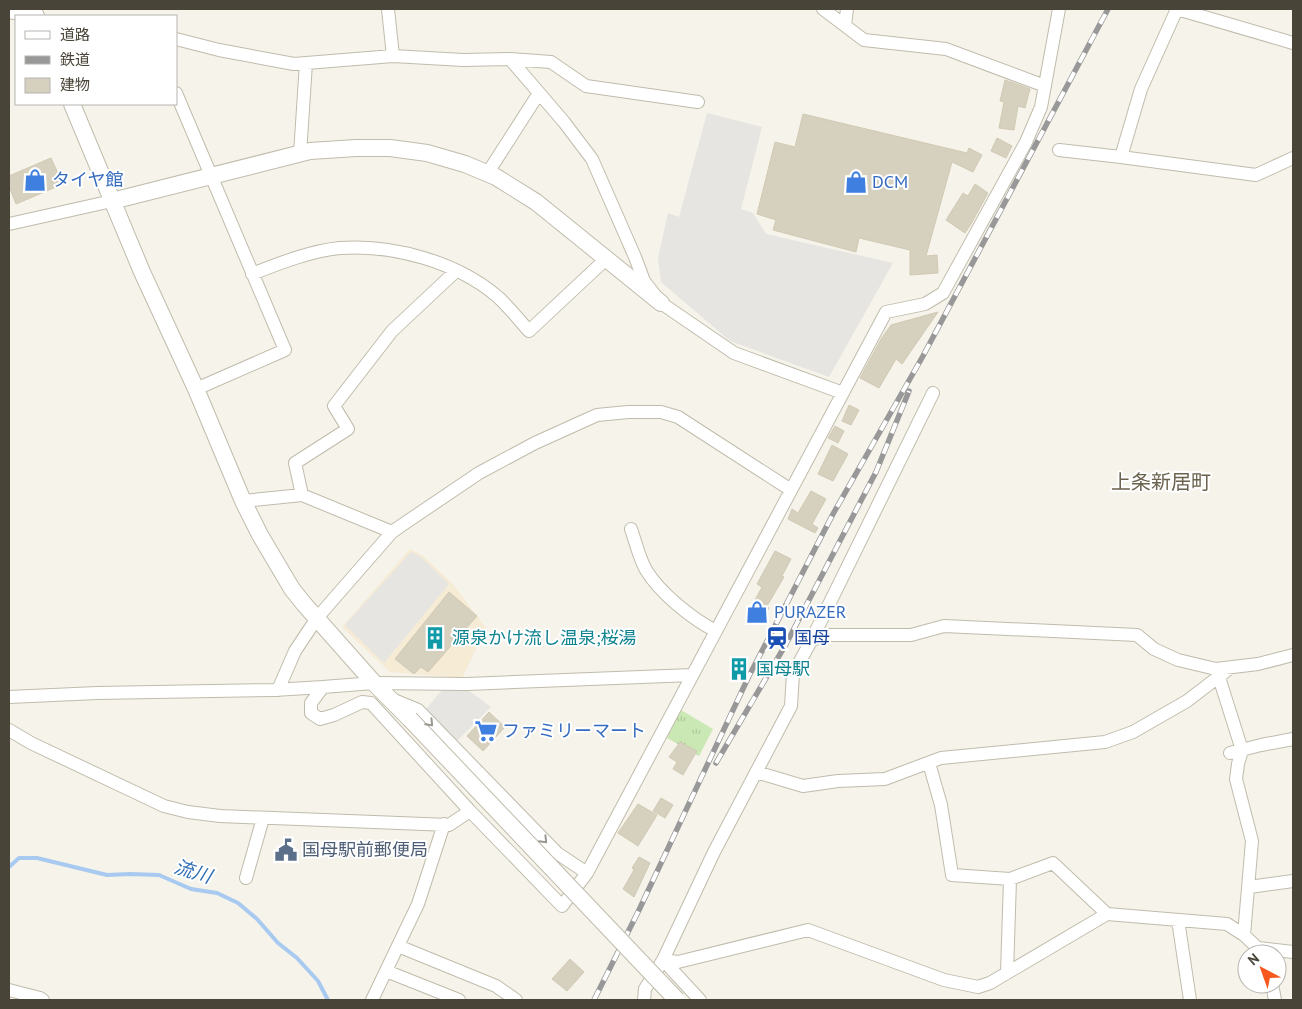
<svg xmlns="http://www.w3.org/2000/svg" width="1302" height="1009" viewBox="0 0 1302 1009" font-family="'PT Sans','Noto Sans JP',sans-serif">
  <defs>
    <pattern id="grass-tufts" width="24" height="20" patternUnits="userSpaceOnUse" patternTransform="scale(1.25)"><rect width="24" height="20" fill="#cae8b4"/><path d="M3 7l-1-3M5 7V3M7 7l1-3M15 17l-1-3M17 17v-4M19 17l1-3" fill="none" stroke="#afc89c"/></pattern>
  </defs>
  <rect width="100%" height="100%" fill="#f5f3ea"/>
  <path fill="#f6ecd6" d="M410,549L422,555L453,584L486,628L462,678L390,672L342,627Z"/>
  <path fill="url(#grass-tufts)" d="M681,710L713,729L699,756L667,738Z"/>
  <path fill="#e6e5e1" d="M707,113L762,127L741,209L753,213L766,234L893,263L829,377L730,341L661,282L658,258L668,213L679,217Z
    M411,552L421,557L449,584L384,663L345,625Z
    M464,687L491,707L457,741L426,709L443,689Z"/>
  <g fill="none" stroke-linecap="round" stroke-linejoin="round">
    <path stroke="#a8caf0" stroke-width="4" d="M9,867L19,858H37L107,875L130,874L159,875L191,889L217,893L238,903L257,919L278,943L297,958L318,981L328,1000"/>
  </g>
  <path fill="#d6d0bf" stroke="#d1c9b3" d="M1005,80L1030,89L1025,108L1018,106L1014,130L999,128L1004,102L1000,101Z
    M803,114L967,153L969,148L982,155L973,172L952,162L926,256L937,255L938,273L910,275V250L859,238L856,252L773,230L776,220L757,214L775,142L795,147Z
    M997,138L1012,146L1006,158L991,151Z
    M51,158L63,184L16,204L9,186V176Z
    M975,184L988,193L971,224L965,233L946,220L963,193L968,196Z
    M938,312L902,364L896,359L879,388L860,378L881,339L891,325Z
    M849,405L859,410L851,425L842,421Z
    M835,426L844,431L838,443L828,438Z
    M832,445L848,454L833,481L818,474Z
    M811,491L826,499L812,524L818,528L815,533L788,519L792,509L798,513Z
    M775,551L791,559L782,576L784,577L767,606L769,608L760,624L746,617L762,587L757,584Z
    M449,592L477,616L428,672L421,667L414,674L395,659Z
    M489,712L505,727L483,751L467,736Z
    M680,742L697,751L683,775L673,769L677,762L669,757Z
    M661,798L673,805L665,818L653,811Z
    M638,804L657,815L638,846L618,833Z
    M639,857L650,863L634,897L623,889L634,870L632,868Z
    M570,959L584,972L567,991L552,979Z"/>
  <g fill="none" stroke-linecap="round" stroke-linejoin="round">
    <defs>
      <path id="minor" d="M388,9L393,56
        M823,9L864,40L946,49L1045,86
        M1177,9L1141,89L1121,157L1256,175L1293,158
        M1177,9L1293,43
        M9,12L31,16
        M845,25L847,9
        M176,39L219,50L294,64L393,56L463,60L510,59L551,62L586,86L698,102
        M510,59L564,122L592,159L635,257L644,281L661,303L734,353L843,393
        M176,93L285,350L196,389
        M1059,150L1121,157
        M300,154L306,63
        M487,174L539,93
        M9,224L112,201
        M252,274C280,263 310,251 340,248C393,244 457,262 498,297C509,307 519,320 529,331L606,259
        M302,495L295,463L348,429L334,406L392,331L456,271
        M243,501L302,495L392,532
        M631,529C636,543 639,558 646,570C660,593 692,619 716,631
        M811,641L933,393
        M1217,671L1242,750L1238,764L1236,779L1252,841L1244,935
        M323,687L311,703V713L320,719L334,715L362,702L371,703L470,811L562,906L587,873L886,312L925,304L943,293L1026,142L1041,107L1059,9
        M278,690L295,651L317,618L392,532L405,523L479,473L535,443L597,415L628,412H661L678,417L791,490
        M9,697L97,693L274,690L323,687L374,683L467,684L692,675
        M394,700L418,710L557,853L587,873
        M9,730L31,743L164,806L188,812L220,816L449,825L470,811
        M1230,753L1261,745L1293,739
        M929,763L941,805L952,875L1010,879L1053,863L1107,914
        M756,772L803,786L838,781L885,779L941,758L1105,742L1133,732L1187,701L1230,668
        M246,878L263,818
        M1249,887L1293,881
        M1178,920L1190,1000
        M398,946L496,986L516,1000
        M1258,948L1293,952
        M663,960L678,962L808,930L944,980L978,987L990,983L1107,914L1227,924L1244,935L1264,954
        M663,960L700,1000
        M386,971L459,1000
        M1007,973L1010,879
        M1272,984L1275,1000
        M9,990L40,998L43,1000
        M372,1000L418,904L444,824
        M644,1000L645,989L663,960L714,852L791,706L793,674L811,641L822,635H911L944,626L1137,635L1154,649L1178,660L1216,669L1258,664L1293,655"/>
      <path id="tertiary" d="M32,9L36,16
        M72,104L142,272L196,389L243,501L260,535L292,589L304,604L374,683L410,719
        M112,201L310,151L356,148H390L427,153L465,164L496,177L536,202L661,303"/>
    </defs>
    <use href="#minor" stroke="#c0bcac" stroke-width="14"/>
    <use href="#tertiary" stroke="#c0bcac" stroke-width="18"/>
    <use href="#minor" stroke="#fff" stroke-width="12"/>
    <use href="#tertiary" stroke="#fff" stroke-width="16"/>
    <defs>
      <path id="rail" d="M716,763L786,644L876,472L909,391
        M594,1000L639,910L749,676L833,514L923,356L1108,9"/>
    </defs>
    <use href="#rail" stroke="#989898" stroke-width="5.5"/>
    <use href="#rail" stroke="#fff" stroke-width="4" stroke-dasharray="11" stroke-linecap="butt"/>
    <defs>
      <path id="tertiary-bridge" d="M410,719L677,1000"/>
    </defs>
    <use href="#tertiary-bridge" stroke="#c0bcac" stroke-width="18" stroke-linecap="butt"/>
    <use href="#tertiary-bridge" stroke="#fff" stroke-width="16"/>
  </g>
  <defs><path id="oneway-chevron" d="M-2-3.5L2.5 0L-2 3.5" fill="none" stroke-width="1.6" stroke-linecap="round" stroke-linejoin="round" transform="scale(1.25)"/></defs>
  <g stroke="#9b9892">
    <use href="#oneway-chevron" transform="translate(430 723) rotate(46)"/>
    <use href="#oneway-chevron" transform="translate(544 840) rotate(46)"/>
  </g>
  <defs>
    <symbol id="shop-bare" viewBox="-9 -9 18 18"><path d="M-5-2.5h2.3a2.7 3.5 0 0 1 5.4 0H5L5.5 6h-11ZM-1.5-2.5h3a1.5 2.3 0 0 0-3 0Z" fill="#3f7fe0" stroke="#fff" stroke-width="2.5" paint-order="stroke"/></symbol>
    <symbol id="building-bare" viewBox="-9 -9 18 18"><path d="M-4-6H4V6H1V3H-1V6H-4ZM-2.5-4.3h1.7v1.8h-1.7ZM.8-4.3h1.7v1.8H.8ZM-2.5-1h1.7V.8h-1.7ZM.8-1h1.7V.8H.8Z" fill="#0f9aa8" stroke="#fff" stroke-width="2.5" paint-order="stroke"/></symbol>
    <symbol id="station-bare" viewBox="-9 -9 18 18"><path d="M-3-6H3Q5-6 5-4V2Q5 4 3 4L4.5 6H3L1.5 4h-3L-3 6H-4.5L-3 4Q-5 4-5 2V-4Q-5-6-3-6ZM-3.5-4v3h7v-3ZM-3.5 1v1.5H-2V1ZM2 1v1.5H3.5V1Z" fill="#1a4fb4" stroke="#fff" stroke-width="2.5" paint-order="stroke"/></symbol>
    <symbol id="supermarket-bare" viewBox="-9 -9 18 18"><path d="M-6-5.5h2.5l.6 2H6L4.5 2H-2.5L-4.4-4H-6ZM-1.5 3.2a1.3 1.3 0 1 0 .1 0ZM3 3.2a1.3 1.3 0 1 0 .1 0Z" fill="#3f7fe0" stroke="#fff" stroke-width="2.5" paint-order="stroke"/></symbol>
    <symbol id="civic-bare" viewBox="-9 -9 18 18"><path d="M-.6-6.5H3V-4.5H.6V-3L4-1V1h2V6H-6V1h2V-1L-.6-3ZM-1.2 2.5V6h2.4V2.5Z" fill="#5c6f8a" stroke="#fff" stroke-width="2.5" paint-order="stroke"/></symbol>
  </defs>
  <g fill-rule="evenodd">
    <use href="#shop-bare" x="19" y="164" width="32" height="32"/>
    <use href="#shop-bare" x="840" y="166" width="32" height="32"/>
    <use href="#shop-bare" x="741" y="596" width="32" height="32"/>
    <use href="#building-bare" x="419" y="622" width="32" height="32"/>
    <use href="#station-bare" x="761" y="622" width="32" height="32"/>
    <use href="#building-bare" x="723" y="653" width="32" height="32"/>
    <use href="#supermarket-bare" x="470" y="715" width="32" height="32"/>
    <use href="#civic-bare" x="270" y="834" width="32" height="32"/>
  </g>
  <g text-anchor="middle" stroke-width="4" stroke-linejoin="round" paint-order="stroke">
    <g font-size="18" fill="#366cbe" stroke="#fff" text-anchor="start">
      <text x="52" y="186">タイヤ館</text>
      <text x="872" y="188">DCM</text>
      <text x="774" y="618">PURAZER</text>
      <text x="502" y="737">ファミリーマート</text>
    </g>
    <g font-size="18" fill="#0d838f" stroke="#fff" text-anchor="start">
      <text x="452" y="644">源泉かけ流し温泉;桜湯</text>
      <text x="756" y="675">国母駅</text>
    </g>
    <g font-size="18" fill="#164399" stroke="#fff" text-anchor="start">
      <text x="794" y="644">国母</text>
    </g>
    <g font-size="18" fill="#4e5e75" stroke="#fff" text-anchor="start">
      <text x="302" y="856">国母駅前郵便局</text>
    </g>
    <g font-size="19" font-style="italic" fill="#316eb5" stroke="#fff">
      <text transform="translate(193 871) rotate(17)" y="7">流川</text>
    </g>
    <g font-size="20" fill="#6c634f" stroke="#fff">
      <text x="1161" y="489">上条新居町</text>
    </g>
  </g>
  <rect width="1302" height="1009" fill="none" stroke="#494438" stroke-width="20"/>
  <rect x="15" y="15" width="162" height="90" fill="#ffffff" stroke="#b6b4af"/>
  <rect x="25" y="31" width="25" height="8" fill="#ffffff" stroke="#b6b4af"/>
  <text x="60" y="40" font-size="15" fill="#494438">道路</text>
  <rect x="25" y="56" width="25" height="8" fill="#989898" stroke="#b6b4af"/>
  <text x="60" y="65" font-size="15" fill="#494438">鉄道</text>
  <rect x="25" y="78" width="25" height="15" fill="#d6d0bf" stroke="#b6b4af"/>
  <text x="60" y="90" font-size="15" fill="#494438">建物</text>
  <g transform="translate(1262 969) rotate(319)"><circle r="24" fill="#ffffff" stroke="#b6b4af"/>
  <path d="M0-4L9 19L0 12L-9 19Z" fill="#f7581e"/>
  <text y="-8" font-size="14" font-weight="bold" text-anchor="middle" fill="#494438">N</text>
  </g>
</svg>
